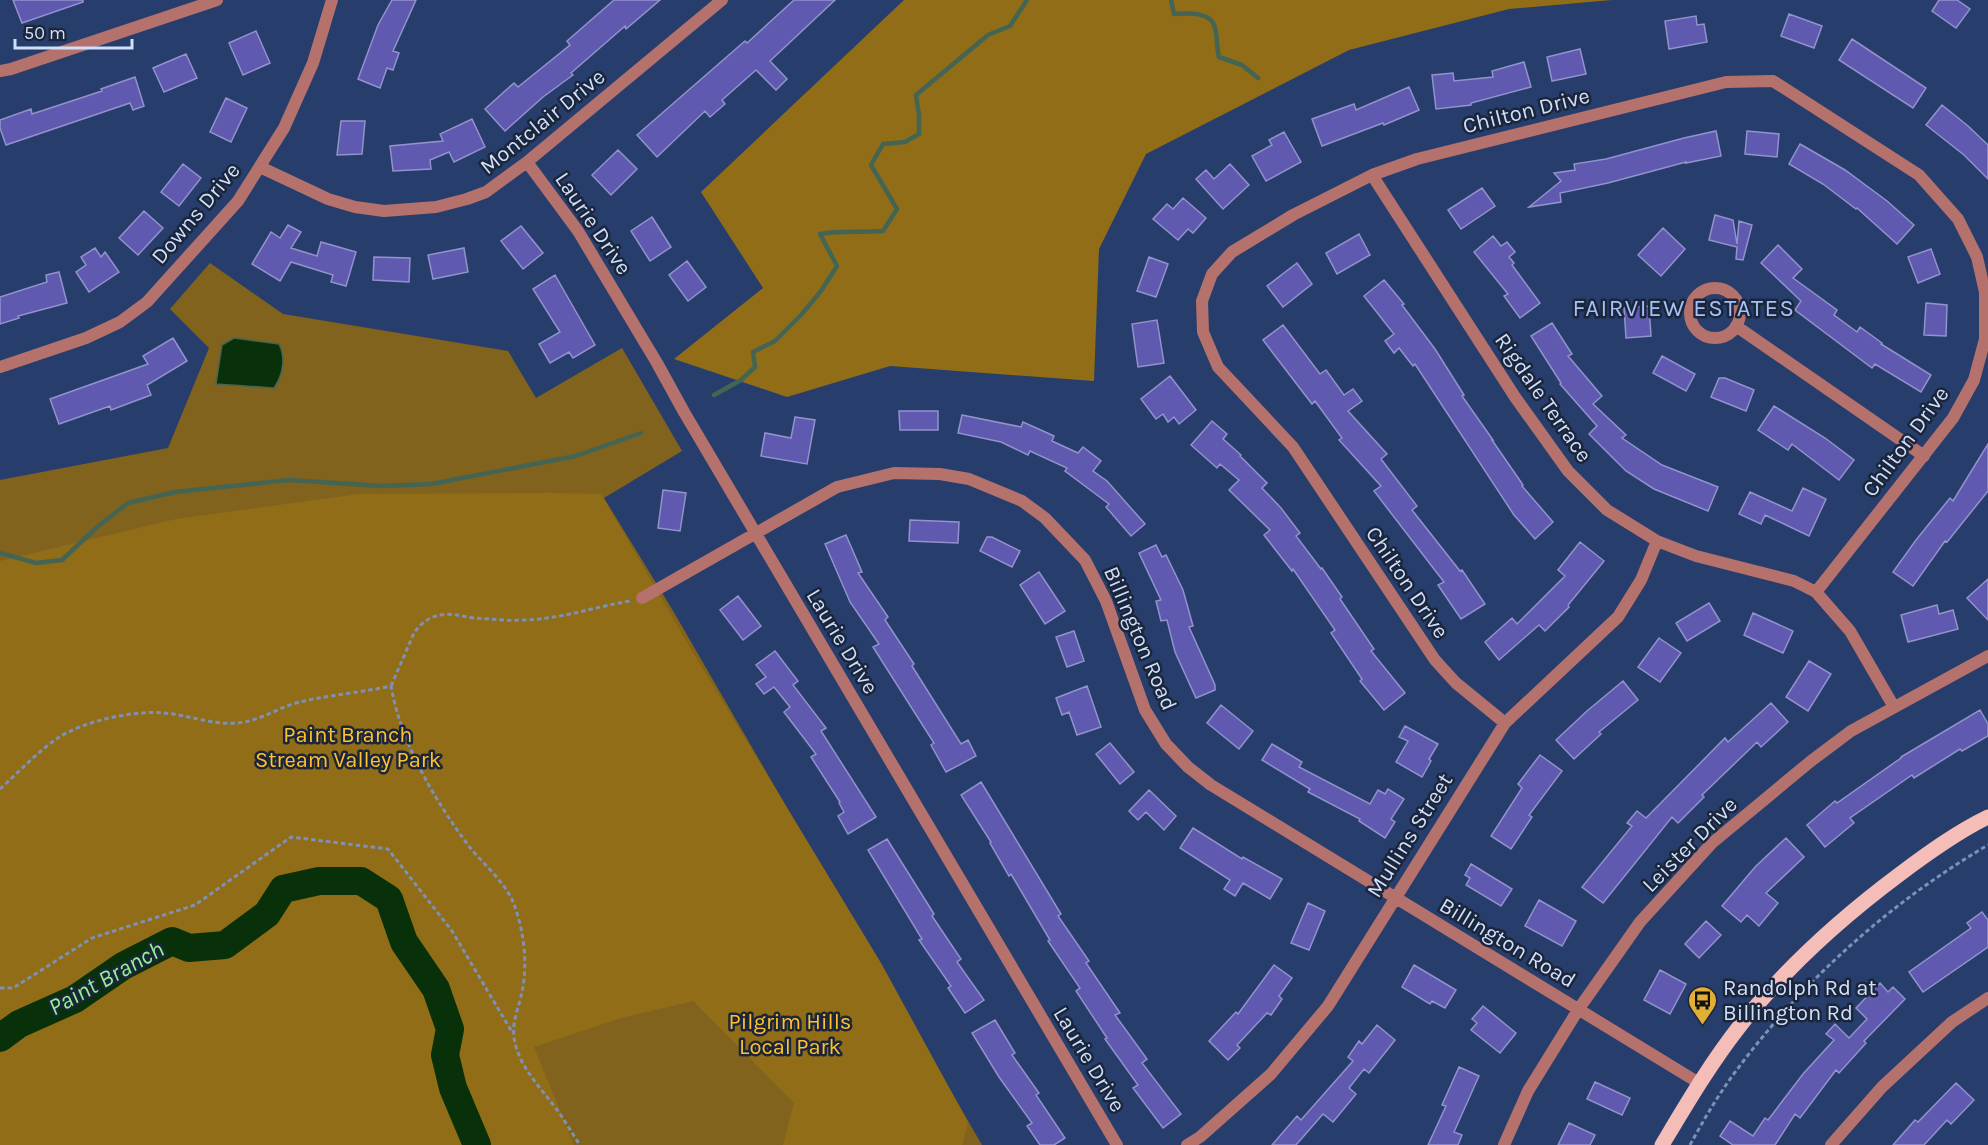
<svg xmlns="http://www.w3.org/2000/svg" width="1988" height="1145" viewBox="0 0 1988 1145" font-family="Karla,sans-serif">
  <rect width="100%" height="100%" fill="#273e6d"/>
  <path fill="#81631d" d="M210,263L283,314L508,351L536,398L622,348L682,451L604,498L672,609L982,1145H0V480L168,448L209,348L170,309Z"/>
  <path fill="#916d17" d="M904,0H1612L1509,9L1349,50L1146,154L1099,249L1094,381L890,366L787,397L674,359L763,288L701,192Z
    M548,493L601,494L691,649L881,963L968,1122L962,1145H783L794,1103L693,1001L618,1019L534,1047L574,1145H0V561L176,519L359,494Z"/>
  <path fill="#08310a" stroke="#446553" stroke-width="1.5" d="M234,338L279,344C286,358 283,375 274,388L216,384L222,345Z"/>
  <g fill="none" stroke-linecap="round" stroke-linejoin="round">
    <path stroke="#446553" stroke-width="4.5" d="M1171,0L1174,14C1188,13 1211,11 1215,28C1218,38 1216,47 1219,57L1242,65L1258,78
      M714,395L741,380L755,367L753,352L775,341L801,315L821,291L837,266L820,234C842,230 862,233 883,231L897,209L871,165L883,144L905,142L919,134V115L916,95L988,35L1010,26L1027,0
      M0,553L36,563L62,560L97,527L128,503L175,492L289,480L382,486L431,484L576,456L641,433"/>
    <path stroke="#08310a" stroke-width="28" d="M0,1038L19,1024L75,999L123,966L172,941L189,948L225,945L267,914L283,889L319,881H361L389,899L404,942L436,989L450,1029L445,1055L453,1088L477,1145"/>
  </g>
  <path fill="#5f59af" stroke="#9292cd" stroke-width="1.5" d="M13,0H83V2L22,23Z
    M392,0H416L393,51L399,53L393,70L387,68L380,88L358,79L378,25Z
    M614,0H660L626,29L625,26L571,73L573,75L543,97L505,131L485,109L514,83L518,87L570,45L567,41Z
    M794,0H835L770,61L787,79L776,90L756,70L722,100L725,104L710,117L705,111L657,157L637,135L745,41L747,43Z
    M1939,0H1957L1970,9L1956,28L1932,11Z
    M1789,14L1822,26L1814,48L1781,36Z
    M1696,16L1697,25L1704,24L1707,42L1669,49L1665,21Z
    M256,31L270,63L243,75L229,43Z
    M1852,39L1926,88L1913,108L1839,60Z
    M1580,49L1586,74L1552,81L1547,57Z
    M186,54L197,78L164,92L153,68Z
    M1524,62L1531,87L1471,103V105L1436,109L1432,75L1453,73L1454,81L1493,77L1492,71Z
    M135,77L144,106L133,110L130,103L6,145L0,128V120L31,109L32,114L102,91L101,89Z
    M1409,87L1419,110L1384,125L1383,123L1322,146L1312,119L1354,104L1356,110Z
    M226,98L247,108L231,142L210,132Z
    M1942,105L1968,126L1988,145V179L1964,155L1926,125Z
    M472,119L485,147L454,162L449,152L430,160L431,169L393,171L390,146L443,141L440,134Z
    M341,121H365L362,154L337,155Z
    M1716,131L1721,156L1686,163V162L1608,183L1560,193L1561,202L1529,207L1561,181L1554,173L1575,170L1574,164L1606,159L1684,138Z
    M1747,131L1779,134L1777,157L1745,154Z
    M1284,132L1301,162L1266,181L1252,156L1272,145L1269,140Z
    M1800,144L1845,170L1887,201L1914,225L1897,244L1857,208L1856,209L1823,184L1789,164Z
    M618,150L637,169L611,195L592,175Z
    M183,164L201,178L179,206L161,192Z
    M1230,164L1249,185L1223,209L1196,179L1206,170L1214,179Z
    M1482,188L1495,206L1461,229L1448,210Z
    M1183,198L1206,218L1193,233L1188,229L1178,240L1153,219L1167,204L1173,209Z
    M144,211L163,228L138,255L119,238Z
    M1715,215L1733,220L1737,244L1739,221L1752,225L1743,260L1736,259L1737,247L1709,240Z
    M652,217L671,247L650,261L631,231Z
    M288,225L301,232L291,248L317,256L321,242L356,252L346,286L331,282L333,275L291,262L280,281L252,264L271,232L280,238Z
    M521,226L543,253L523,269L501,241Z
    M1663,228L1685,249L1661,276L1638,255Z
    M1359,234L1370,255L1337,274L1326,253Z
    M1493,236L1501,246L1507,242L1515,252L1509,257L1514,263L1512,265L1540,303L1520,318L1504,296L1508,294L1474,252Z
    M1778,245L1802,269L1793,278L1837,310L1834,315L1857,332L1860,327L1882,343L1881,344L1931,375L1921,392L1875,364L1872,368L1795,310L1801,301L1761,263Z
    M95,248L101,257L105,252L119,272L89,292L76,272L86,265L81,257Z
    M464,248L468,272L433,279L428,255Z
    M1931,249L1940,274L1918,283L1908,257Z
    M374,257L410,258L409,282L373,280Z
    M1149,257L1168,264L1156,297L1137,291Z
    M687,261L706,287L688,301L669,275Z
    M1297,263L1312,284L1283,307L1267,286Z
    M59,272L67,303L18,316L19,318L0,324V297L47,282L46,275Z
    M555,275L595,345L573,358L569,352L550,363L539,344L560,332L533,289Z
    M1384,280L1404,304L1402,305L1435,349L1464,395L1462,396L1493,440H1492L1523,485L1522,486L1553,522L1535,539L1514,515L1415,364L1413,366L1399,348L1394,353L1385,341L1394,334L1364,296Z
    M1926,303L1947,305L1946,336L1924,335Z
    M1649,306L1651,336L1626,338L1624,308Z
    M1157,320L1164,363L1138,367L1132,324Z
    M1552,323L1572,354L1568,356L1602,396L1593,404L1626,435L1622,438L1662,465L1718,487L1708,511L1654,489L1626,471L1589,434L1597,426L1560,384L1561,383L1531,336Z
    M1283,325L1320,374L1326,370L1344,395L1353,389L1362,401L1348,411L1387,454L1381,459L1417,506L1412,510L1460,571L1462,570L1485,604L1461,619L1438,585L1444,582L1374,491L1381,486L1339,440L1342,438L1315,401L1312,404L1263,340Z
    M173,338L187,361L147,385L151,395L111,410L110,406L59,424L50,399L148,364L143,356Z
    M1662,356L1695,374L1686,391L1653,373Z
    M1170,376L1196,410L1179,424L1174,417L1168,422L1163,414L1156,419L1141,399Z
    M1719,378H1725L1754,390L1746,411L1711,397Z
    M1774,406L1825,438L1854,460L1839,480L1792,444L1788,450L1758,430Z
    M899,411H938V430H900Z
    M962,415L1021,427L1023,422L1054,436L1052,441L1078,453L1083,447L1101,461L1093,471L1107,481L1145,524L1131,536L1106,507L1109,504L1065,471L1067,468L1030,451L1028,455L1001,442L958,433Z
    M795,417L815,420L807,464L761,456L765,433L791,438Z
    M1212,421L1227,434L1223,439L1241,455L1240,456L1267,483L1262,488L1281,508L1300,533L1296,536L1321,569L1322,568L1342,597L1340,599L1374,649L1371,651L1405,693L1384,710L1360,681L1362,679L1331,633L1335,630L1293,569L1292,571L1264,535L1270,530L1229,490L1239,480L1220,464L1217,468L1191,445Z
    M1988,444V491L1947,542L1945,541L1913,586L1893,572L1916,540L1950,498L1953,501Z
    M1803,488L1826,499L1809,536L1765,515L1761,524L1739,514L1750,492L1792,511Z
    M663,490L686,493L680,531L658,528Z
    M910,520L959,522L958,543L909,541Z
    M846,535L862,572L858,573L888,617L885,620L914,664L912,666L961,744L968,740L976,756L946,772L931,745L934,743L873,647L879,644L850,602L825,544Z
    M987,537H992L1020,551L1012,567L980,551Z
    M1580,542L1604,561L1568,605L1569,607L1545,631L1539,625L1499,660L1485,642L1512,618L1517,624L1565,576L1558,570Z
    M1156,545L1162,557L1166,555L1183,590L1193,626L1189,627L1215,685V690L1196,698L1175,652L1167,620L1161,621L1156,601L1161,600L1139,553Z
    M1039,572L1065,611L1045,624L1020,585Z
    M1988,579V620L1967,598Z
    M738,596L761,626L743,640L720,610Z
    M1709,603L1720,621L1687,641L1676,623Z
    M1937,605L1939,614L1953,610L1958,629L1908,642L1901,615Z
    M1753,613L1793,631L1783,653L1744,635Z
    M1074,631L1084,661L1067,667L1056,637Z
    M1659,638L1681,653L1660,682L1638,667Z
    M775,651L798,681L793,685L826,728L821,731L876,817L848,834L838,816L844,812L839,803L840,802L811,757L816,754L784,712L790,707L774,687L764,694L756,684L766,677L756,665Z
    M1809,661L1831,674L1808,711L1786,697Z
    M1623,681L1638,700L1599,732L1601,734L1574,759L1556,740L1587,711Z
    M1087,686L1101,727L1077,735L1069,712L1062,715L1056,698Z
    M1771,703L1788,722L1761,747L1757,742L1702,795L1704,797L1678,823L1672,817L1603,903L1582,887L1632,826L1627,823L1637,811L1646,818L1725,738L1728,742Z
    M1221,705L1253,731L1239,749L1207,723Z
    M1980,710L1988,724V736L1962,751L1960,749L1914,778L1912,775L1850,818L1854,823L1825,847L1807,825L1835,801L1837,803L1901,758V757Z
    M1405,726L1438,744L1429,759L1431,761L1422,777L1396,762L1408,741L1399,737Z
    M1110,743L1134,772L1120,784L1096,754Z
    M1272,744L1302,762L1299,767L1370,804L1378,790L1385,794L1388,789L1404,799L1391,819L1395,822L1385,838L1359,821L1360,819L1308,792L1310,789L1262,760Z
    M1540,755L1562,771L1529,815L1532,817L1511,849L1491,836L1522,788L1518,784Z
    M981,782L1061,914L1058,916L1089,961L1086,963L1120,1013L1115,1015L1147,1059L1142,1063L1181,1114L1163,1128L1133,1088L1138,1085L1105,1039L1107,1038L1076,991L1080,988L1048,941L1050,940L1011,874L1009,876L990,843L991,842L961,795Z
    M1149,790L1176,816L1164,830L1146,812L1138,820L1129,811Z
    M1193,828L1242,859L1243,857L1282,879L1270,899L1243,883L1235,896L1224,889L1230,880L1180,848Z
    M1786,838L1804,857L1766,893L1778,903L1759,926L1747,915L1741,922L1722,906L1756,866Z
    M887,839L934,914L932,916L961,959L957,962L984,1000L965,1013L948,988L951,986L919,940L922,939L868,850Z
    M1471,864L1512,889L1501,906L1466,885L1470,878L1465,875Z
    M1539,900L1576,921L1562,946L1525,926Z
    M1308,903L1325,911L1309,950L1291,943Z
    M1982,912L1988,920V947L1923,992L1909,972L1971,928L1967,923Z
    M1706,921L1721,935L1699,958L1685,944Z
    M1274,965L1292,978L1279,996L1282,999L1271,1015L1267,1013L1237,1045L1240,1048L1228,1060L1209,1041L1236,1012L1238,1014Z
    M1414,965L1456,990L1445,1008L1432,1001L1430,1004L1402,987Z
    M1660,970L1686,984L1670,1014L1644,1000Z
    M1880,983L1888,992L1893,987L1905,999L1864,1041L1866,1043L1839,1073L1836,1070L1800,1118L1795,1114L1775,1145H1733L1720,1136L1730,1121L1753,1136L1765,1118L1768,1120L1803,1074L1834,1040L1826,1034L1835,1024L1849,1038L1867,1019L1856,1008Z
    M1483,1006L1516,1033L1500,1053L1471,1030L1477,1023L1472,1019Z
    M995,1020L1015,1053L1012,1055L1039,1093L1036,1095L1065,1138L1054,1145H1040L1027,1126L1032,1123L999,1077L972,1033Z
    M1377,1025L1395,1040L1369,1073L1364,1069L1349,1088L1356,1094L1333,1122L1323,1114L1296,1145H1272L1297,1116L1301,1120L1353,1061L1348,1057L1359,1041L1362,1044Z
    M1459,1067L1479,1076L1454,1132L1462,1135L1458,1145H1428L1446,1106L1442,1105Z
    M1595,1082L1630,1098L1622,1115L1587,1099Z
    M1956,1083L1974,1100L1951,1124L1947,1120L1924,1145H1893L1915,1120L1918,1122Z
    M1569,1123L1595,1135L1590,1145H1558Z"/>
  <g fill="none" stroke-linecap="round" stroke-linejoin="round">
    <path stroke="#7e90b6" stroke-width="3" stroke-dasharray="4.5 3" stroke-linecap="butt" d="M391,686L414,633C420,624 429,617 440,615C451,613 462,616 473,618C490,619 507,621 524,620C561,619 594,607 630,601
      M0,789C19,772 37,752 58,738C84,721 133,710 164,713C188,715 212,725 236,723C258,722 275,709 296,703C327,695 359,693 391,686C401,743 434,799 468,845C482,863 505,882 513,902C524,929 528,964 522,992C519,1007 512,1021 514,1037C517,1066 544,1091 560,1114C567,1124 573,1135 580,1145
      M0,988H13L92,938L195,905L291,837L388,849L452,931L512,1032
      M1690,1145C1703,1121 1717,1097 1733,1075C1801,982 1889,903 1988,845"/>
    <path stroke="#b5726d" stroke-width="12" d="M0,71L11,69L217,0
      M527,162L578,231L657,363L684,412L1117,1145
      M260,167L328,199L355,207L384,211L436,207L467,199L486,192L527,162L722,0
      M1372,175L1515,397L1568,471L1607,510L1657,541L1696,556L1794,581L1816,592L1850,631L1894,707
      M1690 313a25 25 0 1 1 50 0a25 25 0 1 1-50 0Z
      M1736,326L1924,456
      M0,367L86,338L120,322L147,302L238,201L284,128L313,63L332,0
      M642,598L837,487L894,473L940,474L969,479L1022,501L1045,518L1085,560L1106,601L1145,710L1166,744L1188,767L1211,785L1699,1083
      M1505,723L1456,683L1435,660L1293,447L1218,367L1203,332L1202,301L1212,274L1232,252L1293,215L1372,175L1417,159L1726,82L1773,81L1919,175L1958,219L1977,257L1985,292V339L1974,380L1953,418L1816,592
      M1187,1145L1200,1137L1271,1074L1328,1006L1505,723L1618,617L1641,580L1657,541
      M1504,1145L1528,1091L1578,1010L1640,922L1712,843L1811,761L1851,731L1988,656
      M1831,1145L1882,1087L1952,1022L1988,998"/>
    <path stroke="#f5bdb8" stroke-width="15" d="M1662,1145C1686,1105 1710,1064 1739,1027C1785,968 1841,918 1900,874C1928,853 1957,832 1988,817"/>
  </g>
  <defs>
    <symbol id="bus-pin" viewBox="-11 -11 22 30"><path d="M0 17L-7.5 6A9.5 9.5 0 1 1 7.5 6Z" fill="#e3ae35" stroke="#1b263b"/><path d="M-5-6H5V4H4V6H2V4H-2V6H-4V4H-5ZM-3.5-4V0h7V-4ZM-3.5 1.2v1.5H-2V1.2ZM2 1.2v1.5H3.5V1.2Z" fill="#111"/></symbol>
  </defs>
  <g fill-rule="evenodd">
    <use href="#bus-pin" x="1686" y="984" width="33" height="45"/>
  </g>
  <g text-anchor="middle" stroke-width="5" stroke-linejoin="round" paint-order="stroke">
    <g font-size="22" fill="#d0dffc" stroke="#1b263b">
      <text transform="translate(1526 110) rotate(-14)" y="8">Chilton Drive</text>
      <text transform="translate(542 121) rotate(-39)" y="8">Montclair Drive</text>
      <text transform="translate(195 213) rotate(-50)" y="8">Downs Drive</text>
      <text transform="translate(594 223) rotate(56)" y="8">Laurie Drive</text>
      <text transform="translate(1544 397) rotate(55)" y="8">Rigdale Terrace</text>
      <text transform="translate(1905 441) rotate(-54)" y="8">Chilton Drive</text>
      <text transform="translate(1408 582) rotate(56)" y="8">Chilton Drive</text>
      <text transform="translate(1141 638) rotate(67)" y="8">Billington Road</text>
      <text transform="translate(843 641) rotate(59)" y="8">Laurie Drive</text>
      <text transform="translate(1409 835) rotate(-58)" y="8">Mullins Street</text>
      <text transform="translate(1689 844) rotate(-45)" y="8">Leister Drive</text>
      <text transform="translate(1508 942) rotate(31)" y="8">Billington Road</text>
      <text transform="translate(1090 1059) rotate(59)" y="8">Laurie Drive</text>
    </g>
    <g font-size="22" fill="#ffc22e" stroke="#1b263b">
      <text x="348" y="742">Paint Branch<tspan x="348" dy="25">Stream Valley Park</tspan></text>
      <text x="790" y="1029">Pilgrim Hills<tspan x="790" dy="25">Local Park</tspan></text>
    </g>
    <g font-size="22" fill="#d0dffc" stroke="#1b263b" text-anchor="start">
      <text x="1723" y="995">Randolph Rd at<tspan x="1723" dy="25">Billington Rd</tspan></text>
    </g>
    <g font-size="24" letter-spacing="1.5" fill="#a3c0f8" stroke="#1b263b">
      <text x="1684" y="316">FAIRVIEW ESTATES</text>
    </g>
    <g font-size="24" font-style="italic" fill="#92f390" stroke="#1b263b">
      <text transform="translate(106 978) rotate(-29)" y="8">Paint Branch</text>
    </g>
  </g>
  <path d="M15 39v9h117v-9" fill="none" stroke="#d0dffc" stroke-width="3"/>
  <text x="24" y="39" font-size="18" fill="#d0dffc" stroke="#1b263b" stroke-width="4.5" paint-order="stroke">50 m</text>
</svg>
